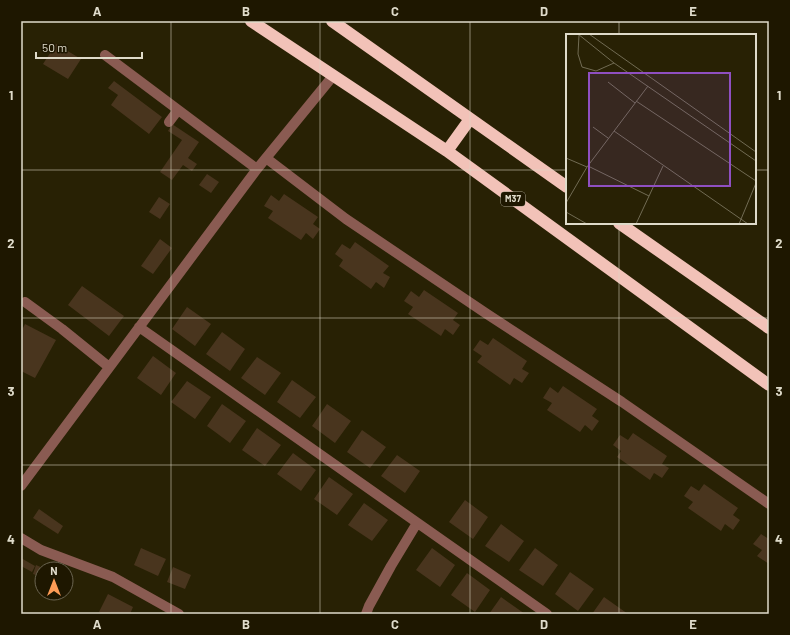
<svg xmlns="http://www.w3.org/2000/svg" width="790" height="635" viewBox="0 0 790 635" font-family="Barlow,sans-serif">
  <rect width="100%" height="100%" fill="#282104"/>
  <path fill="#49351e" d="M56,44L81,59L68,79L43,64Z
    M114,81L162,117L149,134L111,105L118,95L108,88Z
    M172,124L199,142L188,158L197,164L192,171L183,165L172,180L160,172L182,140L168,131Z
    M207,174L219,182L211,193L199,185Z
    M284,194L318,217L313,224L320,229L313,239L306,233L301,240L268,218L273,211L264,206L271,195L279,201Z
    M159,197L170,204L160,219L149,212Z
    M160,239L172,248L153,274L141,266Z
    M355,242L389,266L383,273L390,277L384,288L376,282L371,289L339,266L343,260L335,254L342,244L350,249Z
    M82,286L124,316L109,336L68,305Z
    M424,290L458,313L453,320L460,325L453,335L445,329L441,336L408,314L413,307L404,301L411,291L419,297Z
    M187,307L211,324L195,346L172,329Z
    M25,324L56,340L35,378L21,371V332Z
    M222,332L245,349L230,371L206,354Z
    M493,338L527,361L522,369L529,373L522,383L514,378L510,385L477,362L482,356L473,350L480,340L488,345Z
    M153,356L176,373L161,395L137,378Z
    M257,357L281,373L265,395L241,378Z
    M292,380L316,397L300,418L277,402Z
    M187,381L211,397L195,419L171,402Z
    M563,386L597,409L592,416L599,421L592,431L585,425L580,432L547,410L552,403L543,398L550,387L558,393Z
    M222,404L246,421L230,443L207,426Z
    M327,404L351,421L335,443L312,426Z
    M257,428L281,445L265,466L242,450Z
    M362,430L386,447L370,468L347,452Z
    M633,433L667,456L662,464L669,468L662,478L654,473L650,480L617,457L621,451L613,445L620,435L628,440Z
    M293,453L316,470L301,491L277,474Z
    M397,455L420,471L405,493L381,476Z
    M329,477L353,494L337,515L314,499Z
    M704,484L738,508L733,515L740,520L733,530L725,524L721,531L688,508L693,502L684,496L691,486L699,491Z
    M465,500L488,517L473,539L449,522Z
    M364,503L388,520L372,541L348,525Z
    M39,509L63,526L58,534L33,518Z
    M501,524L524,541L509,562L485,546Z
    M761,534L769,539V564L757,556L762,550L753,544Z
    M141,548L166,559L158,576L134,565Z
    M432,548L455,565L440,587L416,570Z
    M535,548L558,565L543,586L519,570Z
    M21,558L35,566L32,572L21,566Z
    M36,565L45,569H42V577L33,574Z
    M173,567L191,575L185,589L167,582Z
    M570,572L594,589L578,611L555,594Z
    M467,573L490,590L475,612L451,595Z
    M108,594L133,607L130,614H103L99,612Z
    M501,597L525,614H489Z
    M604,597L628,614H592Z"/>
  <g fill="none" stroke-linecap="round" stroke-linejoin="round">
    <path stroke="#8a5b52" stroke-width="10" d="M105,55L257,169
      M169,122L178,110
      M266,158L346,219L487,314L622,402L769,504
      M25,302L62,329L109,367
      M139,327L547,614
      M21,486L257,169L333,76
      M21,538L41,550L113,577L179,614
      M366,614L369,606L391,566L417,523"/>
    <path stroke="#f2c2b8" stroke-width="12" d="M251,21L447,151L769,385
      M332,21L567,187
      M447,151L470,119
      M619,223L769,328"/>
  </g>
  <path fill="none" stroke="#dfdbca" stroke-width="1" stroke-opacity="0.55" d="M171,21V614M320,21V614M470,21V614M619,21V35M21,170H567M755,170H769M619,223V614M21,318H769M21,465H769"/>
  <g text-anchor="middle" stroke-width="3" stroke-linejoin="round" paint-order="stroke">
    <rect fill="#1e1700" stroke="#a5a08d" stroke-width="1" x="501" y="192" width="24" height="14" rx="3"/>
    <g font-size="9" font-weight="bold" fill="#dfdbca">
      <text x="513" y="202">M37</text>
    </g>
  </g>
  <g transform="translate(566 34)">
    <rect width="190" height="190" fill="#282104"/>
    <path fill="none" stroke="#716b53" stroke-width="1" d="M12,0L48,29L190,127M23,0L190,118M13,1L12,20L16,33L30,37L48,29M42,48L69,69M70,67L190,147M27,93L42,104M48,97L182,190M0,124L21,133M22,132L83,162M0,169L21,133L82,52M0,178L21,190M70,190L97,132M173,190L190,149"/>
    <path fill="#8f4fc1" fill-opacity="0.15" stroke="#8f4fc1" stroke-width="2" d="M23,39H164V152H23Z"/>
    <rect width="190" height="190" fill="none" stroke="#dfdbca" stroke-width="2"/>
  </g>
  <rect width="790" height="635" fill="none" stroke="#1e1700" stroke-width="44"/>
  <g transform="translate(54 581)"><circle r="19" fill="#1e1700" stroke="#6b6551"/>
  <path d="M0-3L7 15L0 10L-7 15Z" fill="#fd9c56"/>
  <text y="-6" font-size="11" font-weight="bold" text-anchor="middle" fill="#dfdbca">N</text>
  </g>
  <path d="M36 52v6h106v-6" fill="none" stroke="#dfdbca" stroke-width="2"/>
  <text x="42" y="52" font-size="12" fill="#dfdbca" stroke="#1e1700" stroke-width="3" paint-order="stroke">50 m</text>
  <rect x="22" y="22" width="746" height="591" fill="none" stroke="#dfdbca" stroke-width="1.5"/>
  <g font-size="13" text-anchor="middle" font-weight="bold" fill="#dfdbca">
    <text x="97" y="16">A</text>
    <text x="246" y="16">B</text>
    <text x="395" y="16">C</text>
    <text x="544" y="16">D</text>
    <text x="693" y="16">E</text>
    <text x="11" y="100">1</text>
    <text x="779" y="100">1</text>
    <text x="11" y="248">2</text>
    <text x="779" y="248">2</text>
    <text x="11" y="396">3</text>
    <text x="779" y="396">3</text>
    <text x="11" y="544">4</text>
    <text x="779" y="544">4</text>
    <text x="97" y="629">A</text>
    <text x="246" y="629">B</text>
    <text x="395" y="629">C</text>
    <text x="544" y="629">D</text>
    <text x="693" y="629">E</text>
  </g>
</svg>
